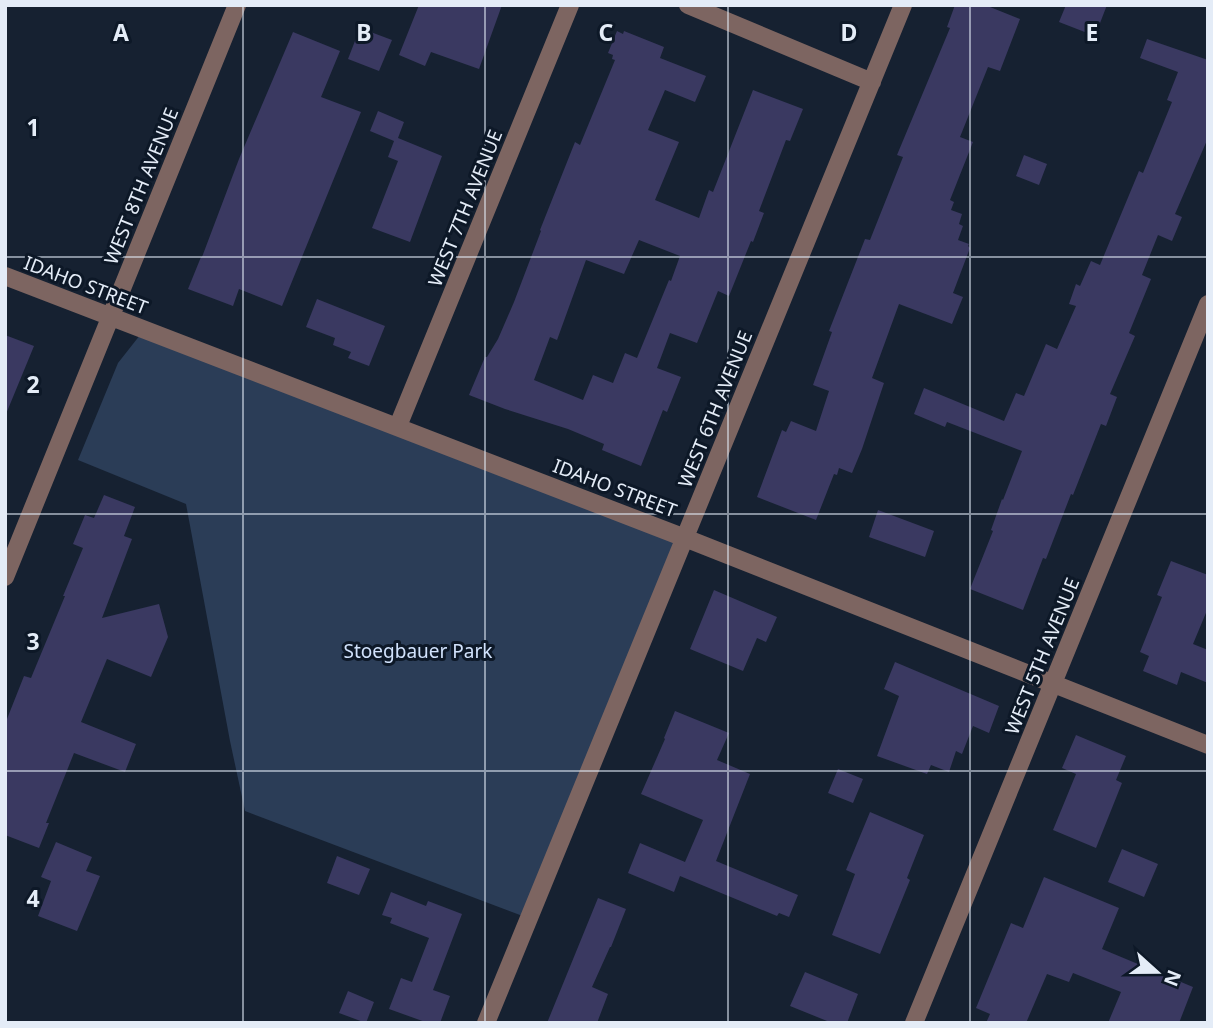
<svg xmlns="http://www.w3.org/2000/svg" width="1213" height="1028" viewBox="0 0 1213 1028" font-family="'Noto Sans',sans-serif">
  <rect width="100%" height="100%" fill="#162131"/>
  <path fill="#2b3d57" d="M144,330L685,538L528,918L245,811L230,741L186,504L78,460L118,363Z"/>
  <path fill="#3a3961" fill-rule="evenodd" d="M419,5H502L479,69L431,52L425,66L399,55Z
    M955,5H985L1020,19L1000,71L988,67L960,137L973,142L950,200L954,202L951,210L962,214L959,224L963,226L958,240L969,244L968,246L970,248L953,293L963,297L952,324L899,304L872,378L884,383L862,449L852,473L839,468L837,475L834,474L816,520L757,497L782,430L786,432L791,421L816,431L829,391L813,385L832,332L829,331L865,239L870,240L903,157L897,155L950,28L947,27Z
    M1066,5H1107L1095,36L1059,22Z
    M360,28L392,40L379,71L348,59Z
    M617,31L623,34L624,31L664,47L660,58L706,76L695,102L665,90L648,130L679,142L655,200L699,218L709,190L713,192L753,90L803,109L790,141L786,140L759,211L764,213L753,242L751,241L729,296L718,291L697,343L670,333L657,368L681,377L667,412L663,410L641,466L602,450L604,444L568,429L505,409L469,395L485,357H487L498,339L514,302L541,231L540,230L575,142L580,145L615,60L612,59L613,55L608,53ZM639,240L680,256L671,281L669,280L637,358L625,353L613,383L593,375L583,400L534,380L550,337L557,340L586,260L624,274Z
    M293,32L340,51L321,97L361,112L282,306L239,289L233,306L188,289L201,257H202L239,159Z
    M1147,39L1208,60V138L1175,214L1182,217L1172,241L1158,235L1142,275L1151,279L1129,333L1135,336L1110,394L1117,397L1106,426L1101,424L1073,495L1071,494L1046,559L1043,558L1023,610L970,589L993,531L991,530L1002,499L1003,500L1022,451L947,422L945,427L914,414L924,388L1004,421L1016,393L1024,396L1046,344L1057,349L1076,306L1069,304L1076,284L1080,286L1091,261L1100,265L1139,171L1143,173L1172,102L1167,100L1178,72L1140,58Z
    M378,111L404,122L398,138L442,156L410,242L372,228L398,161L388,157L394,141L370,131Z
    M1024,155L1047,164L1039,185L1016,176Z
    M317,299L385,326L369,366L348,358L351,352L333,345L335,338L306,327Z
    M5,335L34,346L6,414H5Z
    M104,495L135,507L124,536L132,539L102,618L159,604L168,637L151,677L107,659L81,722L136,744L125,772L74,753L46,823H49L39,848L5,835V724L24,676L31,678L65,596H63L83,548L73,544L85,515L94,518Z
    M878,510L934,531L925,557L869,537Z
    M1171,561L1208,575V608L1193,644L1208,650V683L1181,672L1177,685L1143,671L1149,656L1140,652L1162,597L1157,595Z
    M714,590L777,617L766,642L757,638L743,671L690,649Z
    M895,662L999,706L989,733L973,726L962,754L956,751L949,772L931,765L927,774L877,756L899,696L884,689Z
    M675,711L729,733L717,760L750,774L716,861L798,895L789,917L779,913L777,916L680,876L674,892L628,873L640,843L685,862L703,820L641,794L665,739L664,738Z
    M1076,735L1126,756L1116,780L1122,783L1096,848L1053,830L1076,774L1062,768Z
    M838,769L863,779L853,803L828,793Z
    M870,812L924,835L907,878L910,880L880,954L832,935L855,874L846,870Z
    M56,842L92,857L86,871L100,876L77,931L38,916L51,881L41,877Z
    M1122,849L1158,864L1144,897L1108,882Z
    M337,856L370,869L359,895L327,883Z
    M1044,877L1119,908L1102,949L1193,987L1179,1023H1108L1121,992L1073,973L1069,982L1047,974L1026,1023H986L990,1014L976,1008L1011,923L1023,928Z
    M391,892L426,906L428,901L462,914L433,990L450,996L440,1023H428L389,1009L401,978L412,982L429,938L390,923L392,918L382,915Z
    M598,898L626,909L611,947H610L592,987L608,994L597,1023H547Z
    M805,972L858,994L847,1023H832L790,1006Z
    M348,991L374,1002L366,1023L339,1013Z"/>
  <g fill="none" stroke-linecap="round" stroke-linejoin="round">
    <path stroke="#7d6561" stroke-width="18" d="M688,5L872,82
      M5,276L685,538L1208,745
      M398,426L570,5
      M5,577L237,5
      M486,1023L903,5
      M914,1023L1208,304"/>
  </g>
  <path fill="none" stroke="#e4ecf7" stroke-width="2" stroke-opacity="0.55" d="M243,5V1023M485,5V1023M728,5V1023M970,5V1023M5,257H1208M5,514H1208M5,771H1208"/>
  <g text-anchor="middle" stroke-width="6" stroke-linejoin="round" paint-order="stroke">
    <g font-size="19" fill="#e4ecf7" stroke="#0d1827">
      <text transform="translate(141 186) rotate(-68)" y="7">WEST 8TH AVENUE</text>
      <text transform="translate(465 208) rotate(-68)" y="7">WEST 7TH AVENUE</text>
      <text transform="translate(86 285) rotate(21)" y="7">IDAHO STREET</text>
      <text transform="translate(715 409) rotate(-68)" y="7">WEST 6TH AVENUE</text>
      <text transform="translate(615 488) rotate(21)" y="7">IDAHO STREET</text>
      <text transform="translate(1042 656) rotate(-68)" y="7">WEST 5TH AVENUE</text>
    </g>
    <g font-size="19" fill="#d1e2fc" stroke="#0d1827">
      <text x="418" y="658">Stoegbauer Park</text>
    </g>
  </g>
  <g font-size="23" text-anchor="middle" font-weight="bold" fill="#e4ecf7" stroke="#0d1827" stroke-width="6" stroke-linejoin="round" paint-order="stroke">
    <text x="121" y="41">A</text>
    <text x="364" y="41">B</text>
    <text x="606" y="41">C</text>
    <text x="849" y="41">D</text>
    <text x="1092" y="41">E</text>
    <text x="33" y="136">1</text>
    <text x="33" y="393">2</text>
    <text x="33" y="650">3</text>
    <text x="33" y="907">4</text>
  </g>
  <rect width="1213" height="1028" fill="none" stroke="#e4ecf7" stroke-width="14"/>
  <g transform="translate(1157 972) rotate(111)" stroke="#0d1827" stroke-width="5" paint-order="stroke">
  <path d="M0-5L12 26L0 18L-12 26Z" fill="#e4ecf7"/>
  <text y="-10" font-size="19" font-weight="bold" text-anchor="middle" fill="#e4ecf7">N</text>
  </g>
</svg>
